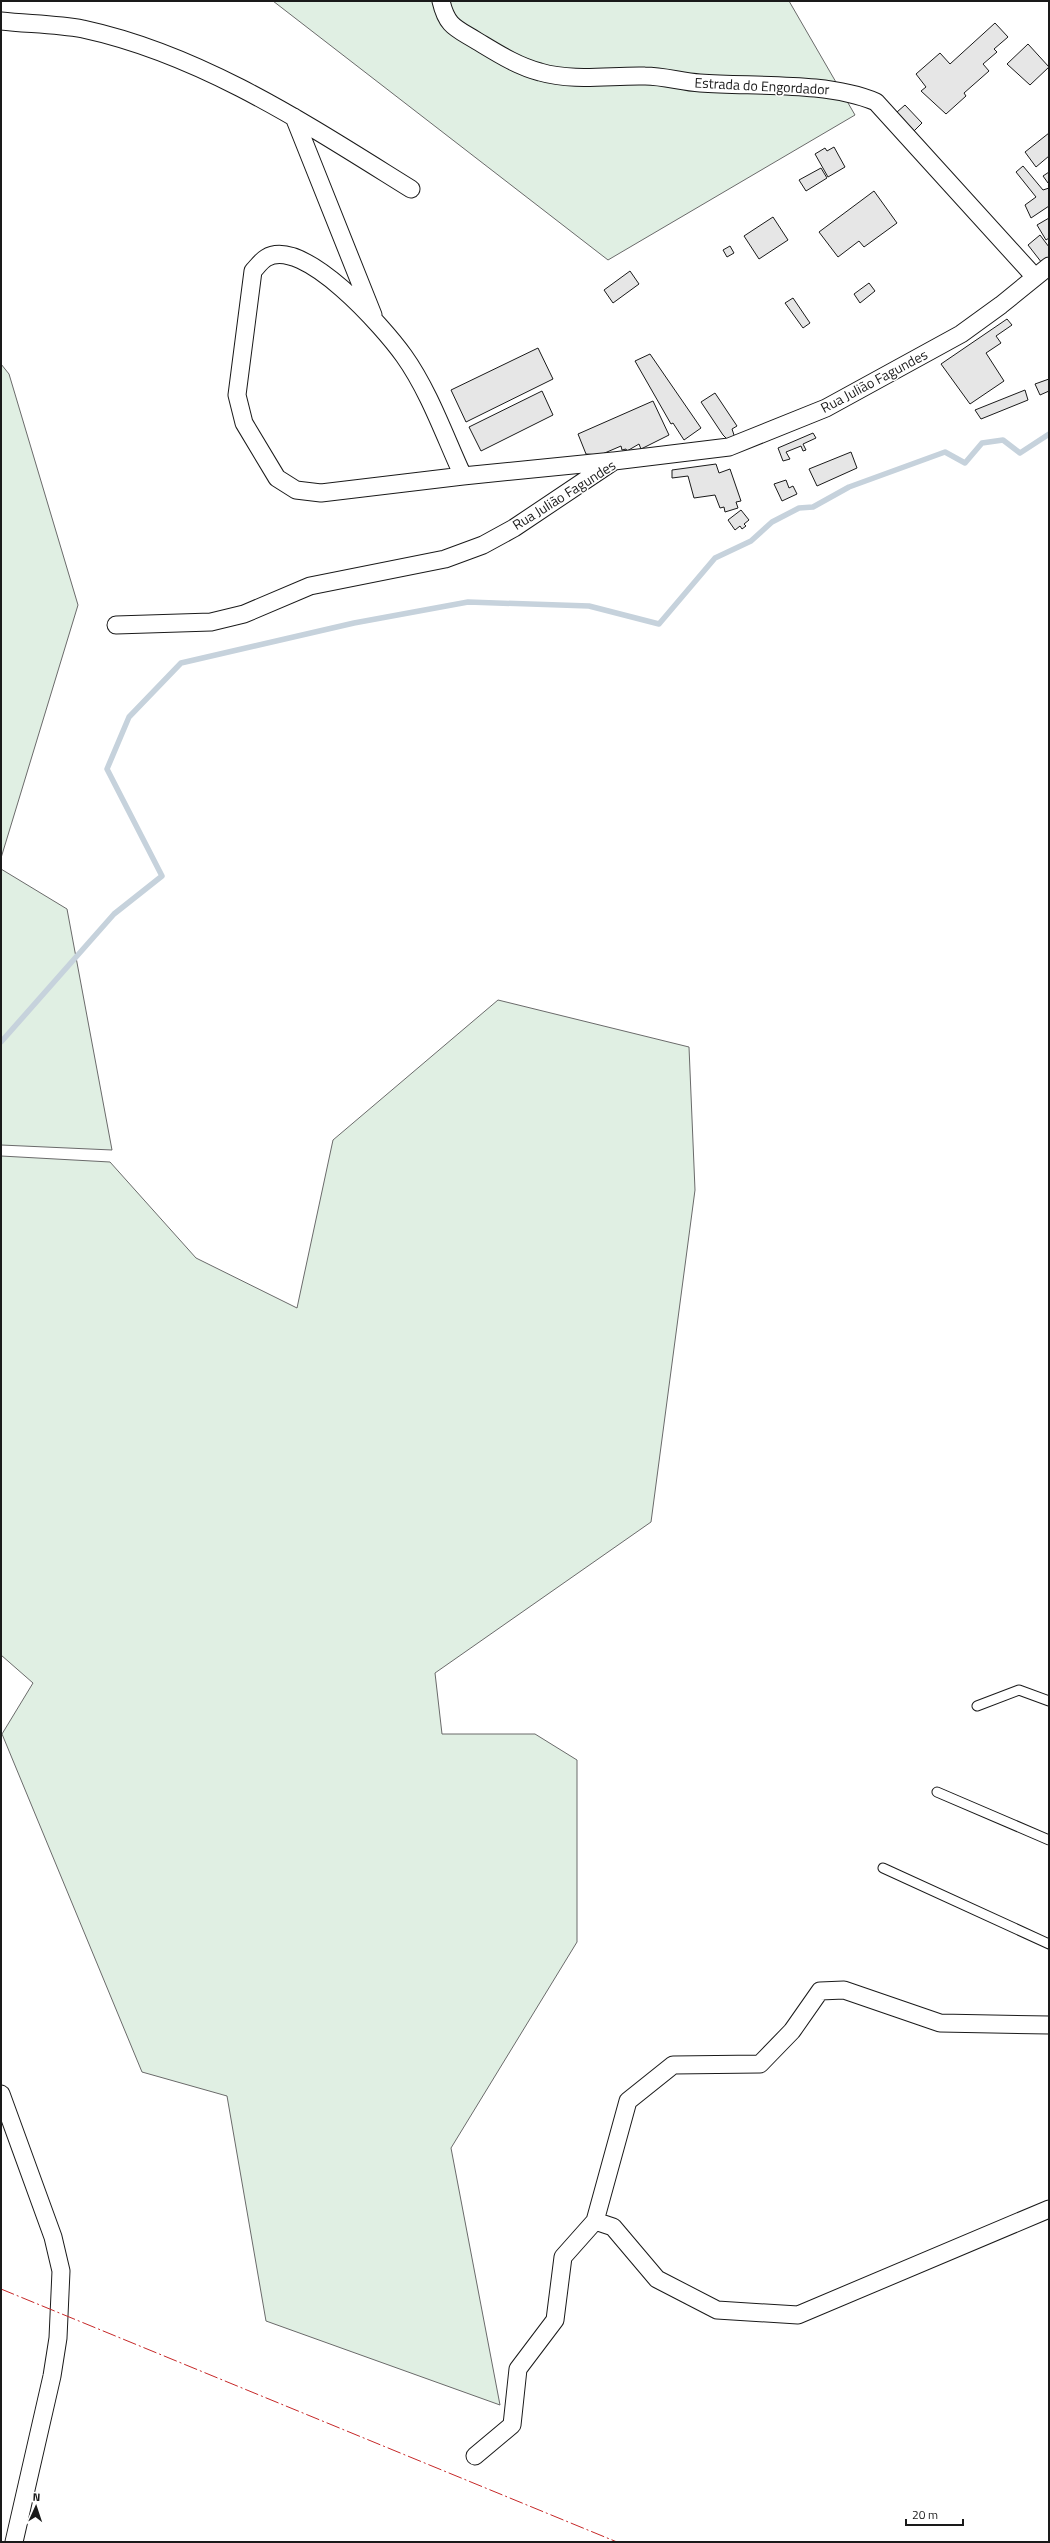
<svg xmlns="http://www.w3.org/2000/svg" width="1050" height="2543" viewBox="0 0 1050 2543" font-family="'Titillium Web',sans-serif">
  <rect width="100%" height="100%" fill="#fff"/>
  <path fill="#e0efe3" stroke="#6a6a6a" d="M273,1H789L855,115L608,260Z
    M1,364L9,374L78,605L1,858Z
    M1,869L67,909L112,1150L1,1145Z
    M498,1000L689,1047L695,1190L651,1522L435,1673L442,1734H535L577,1760V1942L451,2148L500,2405L266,2321L227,2096L142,2072L2,1734L33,1683L1,1655V1156L110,1162L196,1258L297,1308L333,1140Z"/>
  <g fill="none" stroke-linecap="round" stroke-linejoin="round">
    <path stroke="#c6d2dc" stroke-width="5.5" d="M1,1042L114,914L162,876L107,769L129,717L181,663L354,623L468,602L589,606L659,624L715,558L751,541L772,522L799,508L813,507L849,487L945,452L965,463L982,443L1003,440L1020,453L1049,434"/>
  </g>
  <path fill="#e6e6e6" stroke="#1a1a1a" d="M995,23L1008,37L994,49L997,52L983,64L989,71L964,93L966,96L946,114L921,91L926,87L916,74L940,53L950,64Z
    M1028,44L1049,67L1030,85L1007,64Z
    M905,105L922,123L914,131L897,112Z
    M1049,133V156L1036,167L1025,152Z
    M834,147L845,167L828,177L815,154L825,148L827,151Z
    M1023,166L1043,190L1049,188V206L1031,218L1025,205L1036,197L1016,172Z
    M821,168L827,178L806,191L799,180Z
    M1049,172V182L1048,183L1043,176Z
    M874,191L897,223L864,247L859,241L838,257L819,232Z
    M773,217L788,240L759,259L744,236Z
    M1049,218V238L1046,240L1037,225Z
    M1040,235L1049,247V258L1042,263L1028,245Z
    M730,246L734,253L727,257L723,250Z
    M630,271L639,284L613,303L604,290Z
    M869,283L875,291L860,303L854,294Z
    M793,298L810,323L803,328L785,303Z
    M1007,319L1012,325L996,336L1001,343L986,353L1004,381L970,404L941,364Z
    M538,348L553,379L466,422L451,390Z
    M650,354L701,428L684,440L673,423L671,424L635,361Z
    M1049,379V391L1040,395L1035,384Z
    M1025,390L1028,400L981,419L975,410Z
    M542,391L553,415L481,451L469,427Z
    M715,393L737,426L732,429L735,438L728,440L723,435L701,402Z
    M653,401L669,435L641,449L639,444L627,451L626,449L622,450L621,446L600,455L586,454L578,434Z
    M813,433L816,438L803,444L806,450L803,451L801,446L786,452L790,459L783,461L778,448Z
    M851,452L857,468L817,486L809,469Z
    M716,464L719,473L730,469L741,501L736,502L738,508L725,512L724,507L720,508L715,495L694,498L688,476L672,478V470Z
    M786,480L789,488L793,486L797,494L782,501L774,484Z
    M741,510L749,520L744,524L746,526L742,529L740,526L735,530L728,520Z"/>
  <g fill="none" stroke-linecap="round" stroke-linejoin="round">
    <defs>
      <path id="lane" d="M977,1706L1019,1690L1049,1701
        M937,1792L1049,1840
        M883,1868L1049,1944"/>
      <path id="street" d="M441,1C447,27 456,28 477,41C497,53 517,66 540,72C574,82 611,75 645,76C664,76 682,82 700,83C754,87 827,81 876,102L1034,276
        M1,21C28,24 56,24 83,29C203,55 308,125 411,189
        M294,117L373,315
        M463,476C445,437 429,391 404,356C385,329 303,235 266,258C261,261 257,267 253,271L237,395L244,423L277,478L296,490L321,493L463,476L613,461
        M116,625L211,622L244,614L310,586L445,559L483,545L514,528L614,461L729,447L826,408L961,334L1001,305L1049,266
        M1,2094L53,2237L61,2271L58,2338L52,2376L14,2542
        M595,2221L613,2227L657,2279L717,2310L798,2315L1049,2209
        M475,2456L512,2425L518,2369L555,2320L563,2257L595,2221L628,2101L673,2065L760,2064L792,2031L820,1991L844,1990L940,2023L1049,2025"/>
    </defs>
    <use href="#lane" stroke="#1a1a1a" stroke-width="11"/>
    <use href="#street" stroke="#1a1a1a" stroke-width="19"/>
    <use href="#lane" stroke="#fff" stroke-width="9"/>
    <use href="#street" stroke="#fff" stroke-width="17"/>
    <path stroke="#c62828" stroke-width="1" stroke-dasharray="14 3 2 3" stroke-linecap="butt" d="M1,2289L617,2542"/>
  </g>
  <g text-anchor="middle" stroke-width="3" stroke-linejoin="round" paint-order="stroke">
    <g font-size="14" fill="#1a1a1a" stroke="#fff">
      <text transform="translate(762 86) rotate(3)" y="5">Estrada do Engordador</text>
      <text transform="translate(874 381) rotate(-28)" y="5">Rua Julião Fagundes</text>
      <text transform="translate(564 495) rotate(-32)" y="5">Rua Julião Fagundes</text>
    </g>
  </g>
  <rect width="1050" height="2543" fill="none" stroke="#1a1a1a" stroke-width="4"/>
  <g transform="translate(36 2507) rotate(3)" stroke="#ffffff" stroke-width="3" paint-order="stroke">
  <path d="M0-3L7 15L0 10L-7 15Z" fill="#1a1a1a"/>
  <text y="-6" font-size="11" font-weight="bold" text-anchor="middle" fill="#1a1a1a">N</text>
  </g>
  <path d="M906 2519v6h57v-6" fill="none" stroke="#1a1a1a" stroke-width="2"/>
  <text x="912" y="2519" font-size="12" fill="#1a1a1a" stroke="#ffffff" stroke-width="3" paint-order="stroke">20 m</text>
</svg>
